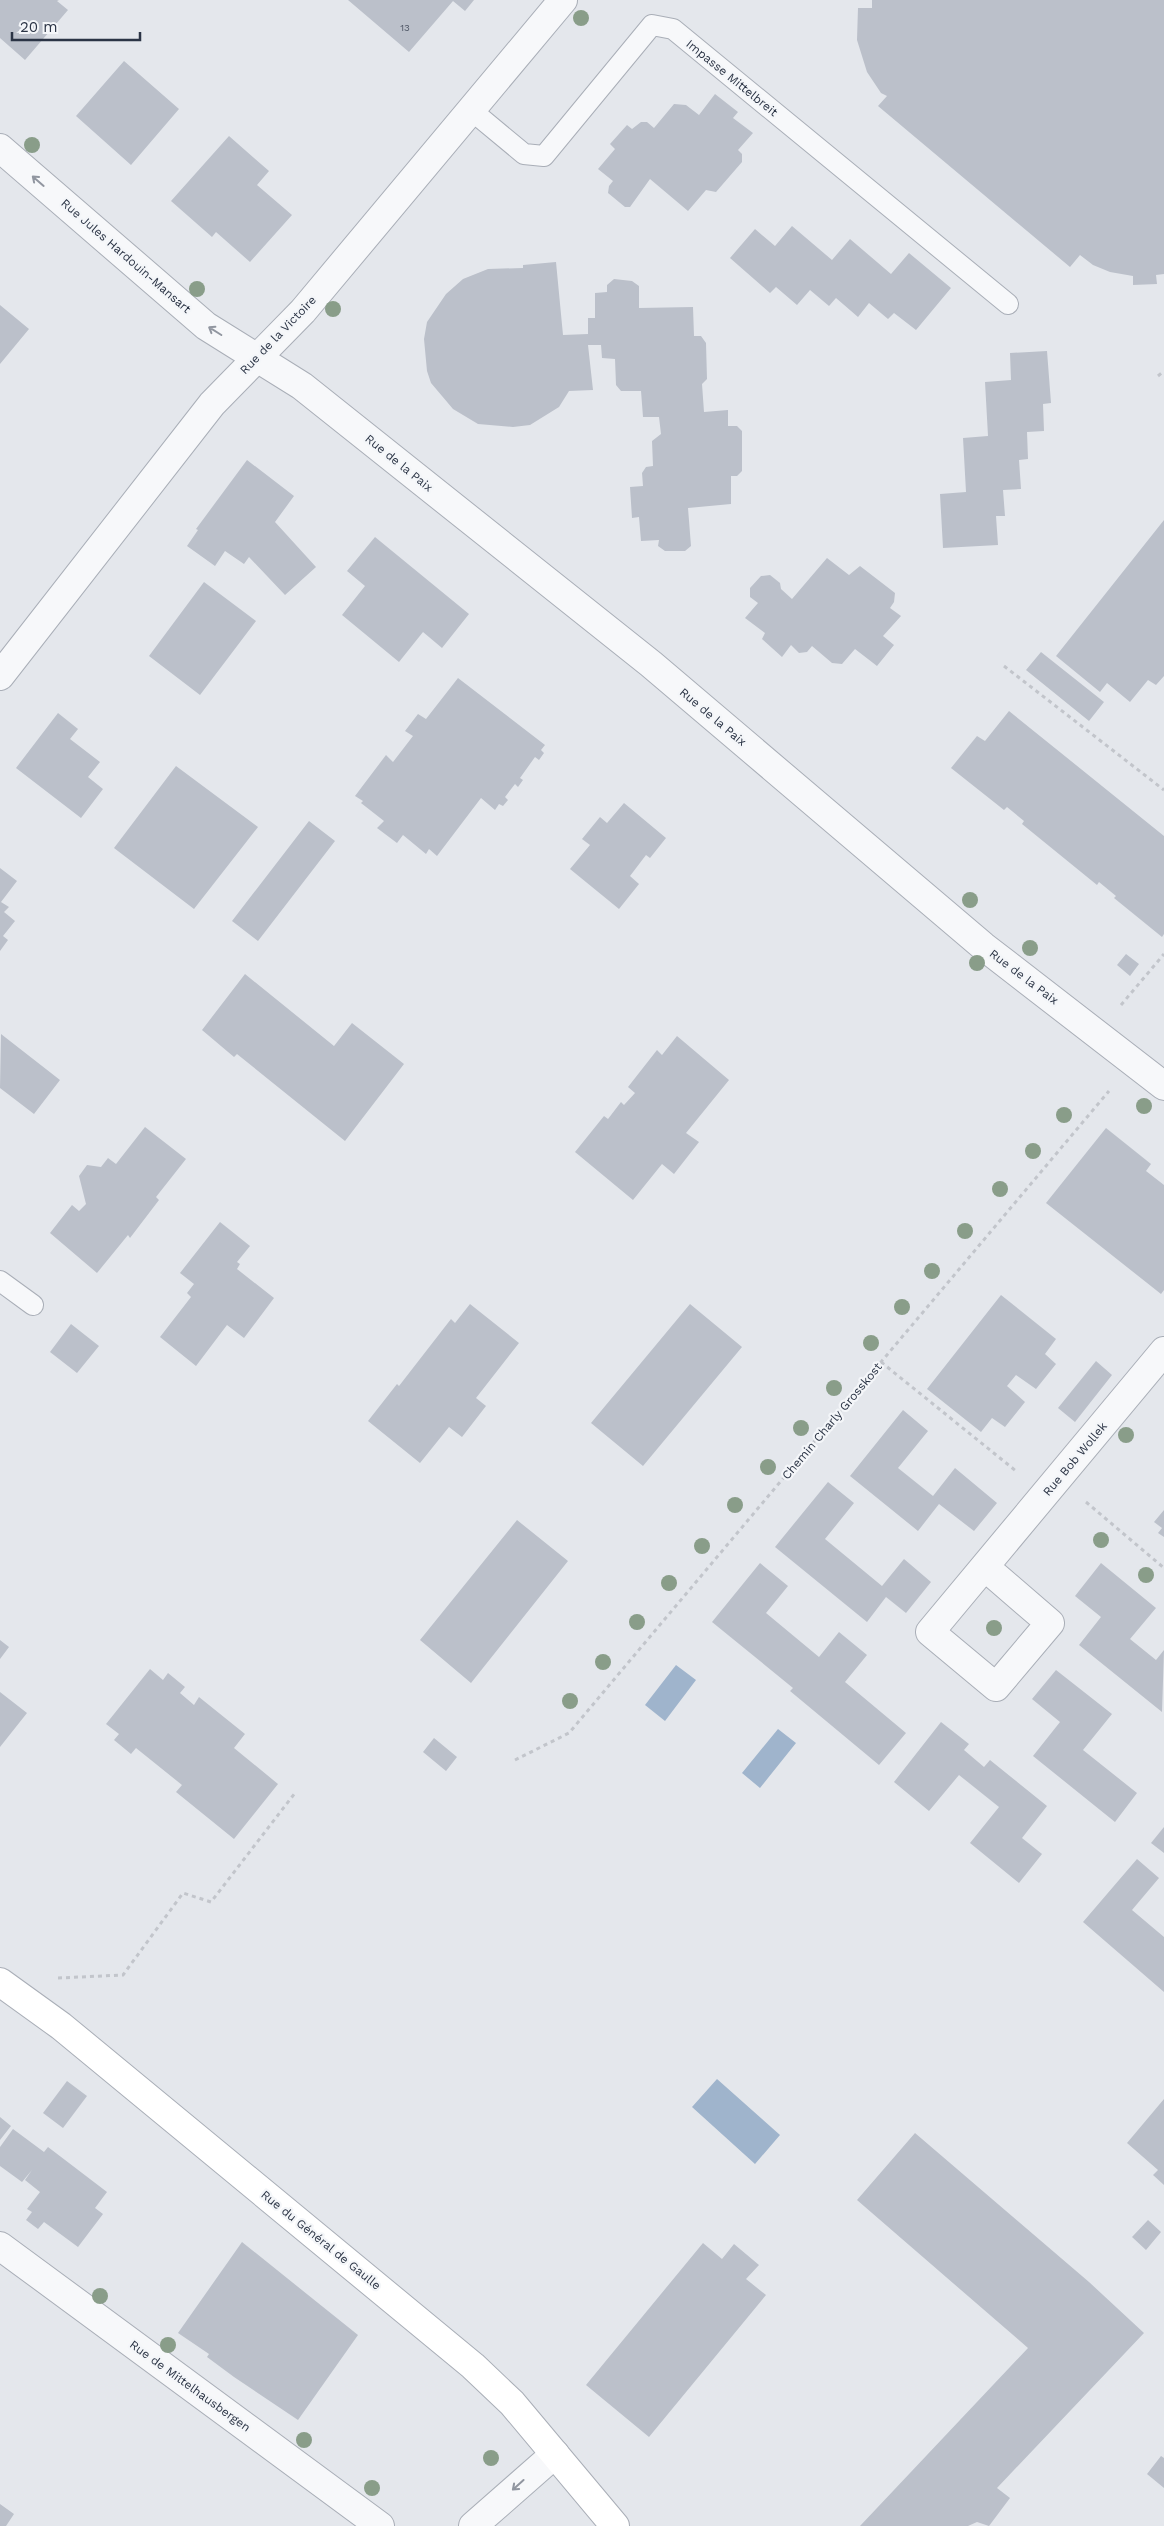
<svg xmlns="http://www.w3.org/2000/svg" width="1164" height="2526" viewBox="0 0 1164 2526" font-family="'Work Sans',sans-serif">
  <rect width="100%" height="100%" fill="#e4e7ec"/>
  <path fill="#9fb4cc" d="M676,1665L696,1680L665,1721L645,1705Z
    M778,1729L796,1743L760,1788L742,1773Z
    M717,2079L780,2135L755,2164L692,2107Z"/>
  <path fill="#bbc0ca" d="M0,0H59L57,1L68,10L25,60L0,38Z
    M348,0H474L465,11L453,1L409,52Z
    M872,0H1164V274L1156,275L1157,284L1133,285V276L1110,272L1093,265L1080,255L1070,267L878,106L887,96L881,93L867,72L857,40L858,8H872Z
    M124,61L179,109L131,165L76,116Z
    M715,94L738,112L733,118L753,133L738,150L742,154V162L716,192L706,190L688,211L650,179L630,207H625L608,193L609,186L613,181L598,169L615,149L610,144L627,125L632,129L641,122H647L654,128L674,104L686,105L699,115Z
    M229,136L269,171L257,185L292,215L250,262L216,232L212,237L171,201Z
    M792,226L832,260L850,239L891,274L909,253L951,288L916,330L894,313L888,319L869,303L858,317L836,298L829,306L810,290L797,305L776,287L770,293L730,258L755,229L775,246Z
    M556,262L563,335L588,334V318H595V293L607,292V285L614,279L632,281L639,286V308L693,307L694,336H701L706,343L707,379L702,384L704,412L728,410V426H737L742,431V471L737,476H731V504L688,508L691,546L685,551H665L658,546L659,540L641,541L639,517L632,518L630,487L643,486L642,473L646,467L653,466L652,441L661,434L659,417H643L641,391H621L616,385L615,359L602,358L601,345H588L593,390L569,391L559,407L530,425L513,427L478,424L453,409L431,383L427,371L424,339L427,322L446,294L463,279L488,269L523,268V265Z
    M0,305L29,329L0,364Z
    M1047,351L1051,403L1043,404L1044,431L1027,432L1028,459L1019,460L1021,489L1003,490L1005,516H996L998,545L943,548L940,494L966,492L963,438L988,436L985,382L1011,380L1010,353Z
    M247,460L294,496L275,522L316,567L285,595L249,557L244,564L225,551L215,566L187,546L198,530L196,529Z
    M1164,520V676L1156,685L1148,680L1130,702L1107,683L1100,692L1056,656Z
    M375,537L469,614L442,648L423,632L399,662L342,615L365,586L347,571Z
    M827,558L849,575L860,566L895,593L894,602L890,608L901,616L883,636L894,645L877,666L855,649L842,664L832,663L812,646L807,652L799,653L791,645L782,657L762,639L765,633L745,618L758,603L750,597V588L761,576L770,575L780,583L781,589L792,599Z
    M204,582L256,621L200,695L149,656Z
    M1041,652L1104,702L1089,721L1026,670Z
    M458,678L545,745L541,750L544,753L539,760L535,757L520,778L523,780L518,787L515,784L505,797L508,800L503,806L499,804L495,810L481,798L437,856L429,849L426,854L403,835L397,843L377,828L384,821L361,803L363,801L355,796L386,755L393,762L413,736L405,731L418,714L426,719Z
    M1009,711L1164,836V934L1162,937L1114,898L1116,896L1099,882L1097,885L1022,824L1024,821L1007,807L1004,810L951,768L977,736L985,741Z
    M58,713L78,729L70,739L100,762L88,777L103,789L81,818L16,768Z
    M176,766L258,827L194,909L114,848Z
    M624,803L666,838L650,858L646,855L630,876L639,884L619,909L570,869L590,845L582,839L600,817L607,823Z
    M309,821L335,841L258,941L232,921Z
    M0,868L17,881L1,902L9,907L4,912L15,921L3,936L8,940L0,951Z
    M1126,954L1139,964L1130,976L1117,965Z
    M245,974L334,1046L352,1023L404,1064L345,1141L237,1054L234,1057L202,1030Z
    M1,1034L60,1080L34,1114L0,1088Z
    M677,1036L729,1080L686,1133L699,1142L674,1174L662,1164L633,1200L575,1152L604,1116L608,1119L621,1102L624,1105L635,1093L628,1087L657,1050L662,1055Z
    M145,1127L186,1159L156,1197L159,1200L130,1238L128,1235L97,1273L50,1233L72,1205L79,1211L86,1204L79,1176L87,1165L101,1167L108,1158L116,1164Z
    M1106,1128L1151,1164L1146,1171L1164,1185V1290L1161,1294L1046,1203Z
    M220,1222L250,1246L237,1262L240,1264L237,1269L274,1298L244,1338L227,1325L196,1366L160,1337L191,1297L187,1293L194,1284L180,1273Z
    M1001,1295L1056,1339L1045,1354L1056,1364L1036,1389L1016,1375L1007,1386L1025,1402L1005,1427L992,1418L981,1432L927,1389Z
    M470,1304L519,1343L476,1398L486,1406L462,1437L449,1427L420,1463L368,1421L397,1384L399,1386L451,1319L455,1323Z
    M690,1304L742,1347L643,1466L591,1423Z
    M71,1324L99,1346L77,1373L50,1352Z
    M1096,1361L1112,1375L1075,1422L1058,1408Z
    M903,1410L928,1431L898,1468L933,1496L955,1468L997,1503L974,1531L939,1504L918,1531L850,1476Z
    M828,1482L854,1503L825,1539L882,1586L904,1559L931,1582L906,1613L886,1597L867,1622L775,1547Z
    M1164,1510V1537L1158,1533L1162,1528L1154,1522Z
    M517,1520L568,1561L471,1683L420,1640Z
    M760,1563L788,1586L766,1613L819,1657L839,1632L867,1655L845,1682L906,1733L879,1765L790,1691L793,1688L712,1622Z
    M1101,1563L1156,1608L1130,1639L1156,1660L1164,1650L1162,1712L1079,1645L1101,1617L1075,1596Z
    M0,1640L9,1647L0,1659Z
    M150,1669L163,1680L168,1673L185,1687L180,1693L194,1705L199,1697L245,1734L234,1748L278,1784L234,1839L176,1792L182,1785L136,1748L131,1754L114,1740L119,1734L106,1724Z
    M1056,1670L1112,1714L1083,1750L1137,1793L1115,1822L1033,1756L1060,1722L1032,1699Z
    M0,1692L27,1713L0,1747Z
    M941,1722L969,1744L964,1750L984,1767L990,1760L1047,1806L1022,1838L1042,1854L1019,1883L970,1843L999,1807L959,1775L929,1811L894,1782Z
    M434,1738L457,1757L446,1771L423,1752Z
    M1164,1827V1853L1151,1843Z
    M1137,1859L1159,1878L1132,1910L1164,1937V1992L1083,1922Z
    M67,2081L87,2096L63,2128L43,2113Z
    M1164,2099V2185L1153,2175L1158,2170L1127,2143Z
    M0,2117L11,2126L0,2140Z
    M13,2129L44,2152L48,2147L107,2192L95,2208L103,2214L78,2247L44,2222L38,2229L26,2220L32,2212L27,2209L40,2192L25,2180L32,2170L22,2182L0,2166V2147Z
    M915,2133L1089,2282L1144,2333L997,2488L1010,2498L989,2526L977,2522L968,2526H860L1028,2348L857,2200Z
    M1148,2220L1161,2232L1146,2250L1132,2237Z
    M242,2242L358,2335L298,2420L234,2377L207,2357L209,2354L178,2333Z
    M703,2243L722,2259L734,2244L759,2265L746,2279L766,2295L649,2437L586,2385Z
    M1161,2456L1164,2458V2488L1147,2474Z
    M0,2504L14,2514L6,2526H0Z"/>
  <g fill="none" stroke-linecap="round" stroke-linejoin="round">
    <defs>
      <path id="lane" d="M471,110L524,154L544,156L652,25L673,29L1008,304
        M0,1281L33,1305"/>
      <path id="street" d="M0,148L206,326L302,386L651,664L983,946L1164,1086
        M0,676L212,404L303,311L563,0
        M985,1567L1050,1623L996,1687L930,1632L1164,1351
        M0,2246L380,2526
        M473,2526L555,2454"/>
      <path id="secondary" d="M0,1982L61,2026L473,2366L512,2403L615,2526"/>
    </defs>
    <use href="#lane" stroke="#a9aeb7" stroke-width="22"/>
    <use href="#street" stroke="#a9aeb7" stroke-width="30"/>
    <use href="#secondary" stroke="#a9aeb7" stroke-width="30"/>
    <path stroke="#c2c5cb" stroke-width="3" stroke-dasharray="4 4" stroke-linecap="butt" d="M1158,376L1164,371
      M1004,666L1164,790
      M1121,1005L1164,954
      M881,1362L1016,1471
      M1086,1502L1164,1568
      M515,1760L569,1733L1109,1091
      M58,1978L123,1975L183,1893L211,1902L295,1793"/>
    <use href="#lane" stroke="#f7f8fa" stroke-width="20"/>
    <use href="#street" stroke="#f7f8fa" stroke-width="28"/>
    <use href="#secondary" stroke="#fff" stroke-width="28"/>
  </g>
  <g fill="#899d89">
    <circle cx="581" cy="18" r="8"/>
    <circle cx="32" cy="145" r="8"/>
    <circle cx="197" cy="289" r="8"/>
    <circle cx="333" cy="309" r="8"/>
    <circle cx="970" cy="900" r="8"/>
    <circle cx="1030" cy="948" r="8"/>
    <circle cx="977" cy="963" r="8"/>
    <circle cx="1144" cy="1106" r="8"/>
    <circle cx="1064" cy="1115" r="8"/>
    <circle cx="1033" cy="1151" r="8"/>
    <circle cx="1000" cy="1189" r="8"/>
    <circle cx="965" cy="1231" r="8"/>
    <circle cx="932" cy="1271" r="8"/>
    <circle cx="902" cy="1307" r="8"/>
    <circle cx="871" cy="1343" r="8"/>
    <circle cx="834" cy="1388" r="8"/>
    <circle cx="801" cy="1428" r="8"/>
    <circle cx="1126" cy="1435" r="8"/>
    <circle cx="768" cy="1467" r="8"/>
    <circle cx="735" cy="1505" r="8"/>
    <circle cx="1101" cy="1540" r="8"/>
    <circle cx="702" cy="1546" r="8"/>
    <circle cx="1146" cy="1575" r="8"/>
    <circle cx="669" cy="1583" r="8"/>
    <circle cx="637" cy="1622" r="8"/>
    <circle cx="994" cy="1628" r="8"/>
    <circle cx="603" cy="1662" r="8"/>
    <circle cx="570" cy="1701" r="8"/>
    <circle cx="100" cy="2296" r="8"/>
    <circle cx="168" cy="2345" r="8"/>
    <circle cx="304" cy="2440" r="8"/>
    <circle cx="491" cy="2458" r="8"/>
    <circle cx="372" cy="2488" r="8"/>
  </g>
  <defs><path id="oneway-shaft" d="M-6 0H5M1.5-3L5.5 0L1.5 3" fill="none" stroke-width="1.6" stroke-linecap="round" stroke-linejoin="round" transform="scale(1.25)"/></defs>
  <g stroke="#9196a0">
    <use href="#oneway-shaft" transform="translate(38 181) rotate(-139)"/>
    <use href="#oneway-shaft" transform="translate(215 331) rotate(-148)"/>
    <use href="#oneway-shaft" transform="translate(518 2485) rotate(138)"/>
  </g>
  <g text-anchor="middle" stroke-width="4.5" stroke-linejoin="round" paint-order="stroke">
    <g font-size="10" fill="#4f5766">
      <text x="405" y="31">13</text>
    </g>
    <g font-size="12" fill="#2b3445" stroke="#f4f6f9">
      <text transform="translate(732 78) rotate(39)" y="4">Impasse Mittelbreit</text>
      <text transform="translate(126 256) rotate(41)" y="4">Rue Jules Hardouin-Mansart</text>
      <text transform="translate(278 335) rotate(-46)" y="4">Rue de la Victoire</text>
      <text transform="translate(399 463) rotate(39)" y="4">Rue de la Paix</text>
      <text transform="translate(713 717) rotate(40)" y="4">Rue de la Paix</text>
      <text transform="translate(1024 977) rotate(37)" y="4">Rue de la Paix</text>
      <text transform="translate(832 1421) rotate(-50)" y="4">Chemin Charly Grosskost</text>
      <text transform="translate(1075 1459) rotate(-50)" y="4">Rue Bob Wollek</text>
      <text transform="translate(321 2240) rotate(39)" y="4">Rue du Général de Gaulle</text>
      <text transform="translate(190 2386) rotate(36)" y="4">Rue de Mittelhausbergen</text>
    </g>
  </g>
  <path d="M12 32v8h128v-8" fill="none" stroke="#2b3445" stroke-width="2.5"/>
  <text x="20" y="32" font-size="15" fill="#2b3445" stroke="#f4f6f9" stroke-width="4" paint-order="stroke">20 m</text>
</svg>
